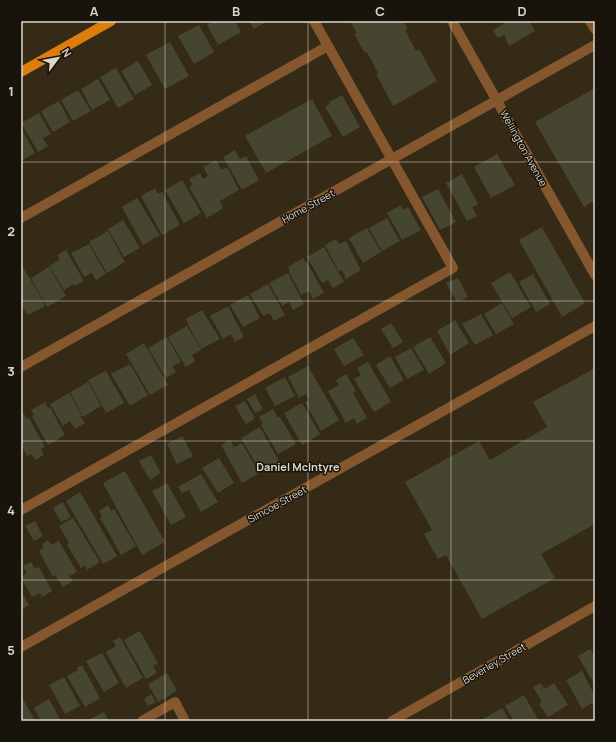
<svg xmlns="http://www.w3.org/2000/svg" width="616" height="742" viewBox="0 0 616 742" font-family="Manrope,sans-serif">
  <rect width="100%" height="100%" fill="#342a16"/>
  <path fill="#464630" d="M214,21H235L241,32L218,45L207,25Z
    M249,21H267L254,29Z
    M350,21H403L408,29L405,30L416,51L419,49L437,81L393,106L376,74L378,73L367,52L365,53L354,34L357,33Z
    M509,21H529L535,31L509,46L504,35L498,38L493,30Z
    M199,25L214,52L194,64L178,36Z
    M170,42L189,76L165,89L146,55Z
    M138,61L152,85L135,95L121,71Z
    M116,68L134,99L118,108L100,77Z
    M98,79L110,100L92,110L81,89Z
    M595,88V200L584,207L535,122Z
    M78,90L91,111L73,121L61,100Z
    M342,95L360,127L343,137L325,107L330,104L329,102Z
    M312,99L332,136L266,173L245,136Z
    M59,101L70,122L53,132L41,111Z
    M39,113L51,134L43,138L48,146L38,152L21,123Z
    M21,128L35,153L21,161Z
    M235,150L240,159L246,156L259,180L242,190L223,157Z
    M497,154L515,185L491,198L474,167Z
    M216,160L222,170L227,167L239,190L220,201L223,208L207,218L189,187L193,185L189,179L200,173L203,179L208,176L203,167Z
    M462,174L478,204L472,207L477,216L467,221L446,183Z
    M182,180L201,213L184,223L165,190Z
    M155,188L158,194L162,192L180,225L162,235L141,196Z
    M438,189L456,222L440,230L422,197Z
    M137,198L160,235L143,245L122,207Z
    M401,205L403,210L408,207L421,230L402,240L387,213Z
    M387,218L400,241L382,251L369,228Z
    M123,220L140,248L124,257L108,229Z
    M542,227L585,303L562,317L519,240Z
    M367,228L381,252L363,263L349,238Z
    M108,231L125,262L107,273L89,242Z
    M336,239L339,244L346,241L361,270L346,279L342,270L339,272L325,245Z
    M89,244L106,274L96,280L92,273L84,277L71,253Z
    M324,247L344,282L333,288L328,280L322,283L307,257Z
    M66,250L84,281L75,286L74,284L64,290L49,266L60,260L57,255Z
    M303,258L306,263L307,262L324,293L313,299L309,291L301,295L289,272H290L288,267Z
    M23,267L43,301L45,306L28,315L21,306V268Z
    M49,267L66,296L47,307L31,278Z
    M510,272L531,307L512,318L491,283Z
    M288,273L304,304L293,310L289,302L282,306L269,283Z
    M533,274L550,304L536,312L519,282Z
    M458,278L468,297L457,302L446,283Z
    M268,284L285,315L274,321L270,313L263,316L250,294Z
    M248,295L260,318L243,327L230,305Z
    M502,303L514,324L496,334L484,314Z
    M228,306L244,337L235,342L231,334L223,339L210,316Z
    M202,310L220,339L201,349L188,325L189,324L186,319Z
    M481,314L493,335L475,345L462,324Z
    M455,320L469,343L450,355L437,331Z
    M391,323L403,342L393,348L381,329Z
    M187,326L201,350L192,355L195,361L186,367L168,337Z
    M167,337L181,362L172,366L176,372L166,378L148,348Z
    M430,337L446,363L429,374L413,347Z
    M353,338L364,355L344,366L334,349Z
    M144,343L168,385L150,395L126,354Z
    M411,348L424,370L407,379L395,357Z
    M390,356L404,380L390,388L376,365Z
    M368,362L391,402L374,412L354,379L361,375L357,368Z
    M130,364L148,395L130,406L111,374Z
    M308,366L339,420L321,431L305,402L309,400L306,394L299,398L288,377Z
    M595,368V524L541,554L555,578L482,619L446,555L438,559L424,534L432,530L405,482L479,441L490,460L547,427L533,402Z
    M106,371L124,403L106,413L88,380Z
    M346,374L356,391L353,393L367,418L357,424L354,418L346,423L328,391L339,385L336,380Z
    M285,377L295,396L275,406L265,388Z
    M88,382L101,406L83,417L70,392Z
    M69,393L82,416H80L85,423L75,429L70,421L63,426L50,404Z
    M255,394L263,409L255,413L247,399Z
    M245,401L255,418L246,424L235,406Z
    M45,402L48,408L50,407L65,435L48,445L32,416L34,415L31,410Z
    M302,403L320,434L302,445L284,413Z
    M273,409L278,418L280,417L296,444L278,454L261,425L263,424L259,417Z
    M24,414L27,419L29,418L45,447L41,449L44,455L35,460L32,454L27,456L21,445V415Z
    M260,427L281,465L269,472L264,463L257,466L241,438Z
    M182,436L193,456L177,464L167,444Z
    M230,440L234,447L242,443L259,473L242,483L221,445Z
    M151,455L161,473L150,480L139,461Z
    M219,458L234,483L218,493L202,468Z
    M125,471L165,542L142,555L103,483Z
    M201,474L218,502L201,512L189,490L182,493L178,487Z
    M167,483L186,517L171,525L152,491Z
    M80,492L117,556L103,564L66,501Z
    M63,502L71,517L61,522L53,508Z
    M108,505L111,511L114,509L136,546L121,555L100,518L102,517L99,511Z
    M73,518L100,562L87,570L85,565L81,568L67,545L69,543L59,526Z
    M35,521L43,536L34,541L25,526Z
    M48,540L51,545L59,541L77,572L69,576L73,581L63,587L55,575L53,577L39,551L44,548L42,544Z
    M31,562L35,569L39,567L52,591L42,597L40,593L32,597L21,577L27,573L23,566Z
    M21,591L29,605L21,610Z
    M140,631L158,663L153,666L157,673L146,679L124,640Z
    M120,637L143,678L126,688L106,652L116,646L113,641Z
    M590,649L593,654L595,653V681L593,682L578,656Z
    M102,653L119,683L104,692L86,661Z
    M82,665L100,698L85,707L67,676L78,670L77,668Z
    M582,671L595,696V704L593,705L592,703L582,709L566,680Z
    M167,673L177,691L158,702L148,684Z
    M64,677L80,706L65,714L49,685Z
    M541,683L545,689L554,683L568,705L548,717L539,704L542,702L533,687Z
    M151,694L156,702L148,706L144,699Z
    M524,695L539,721H514L505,706Z
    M21,696L35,720L32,721H21Z
    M49,699L61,721H41L34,708Z
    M502,708L510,721H479L483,719Z
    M104,712L109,721H91L90,719Z"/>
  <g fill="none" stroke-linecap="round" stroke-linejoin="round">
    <path stroke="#85572e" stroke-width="10" d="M452,21L595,275
      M590,21L595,29
      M21,218L328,46
      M21,367L595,45
      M21,510L453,268L314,21
      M21,647L595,326
      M142,721L175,702L185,721
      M392,721L595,606"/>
    <path stroke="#dd7e0c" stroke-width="10" d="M21,72L111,21"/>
  </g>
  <path fill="none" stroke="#ddd7cb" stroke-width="1" stroke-opacity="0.55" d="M165,21V721M308,21V721M451,21V721M21,162H595M21,301H595M21,441H595M21,580H595"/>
  <g text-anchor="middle" stroke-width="3" stroke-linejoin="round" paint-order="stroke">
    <g font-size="10" fill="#ddd7cb" stroke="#18130b">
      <text transform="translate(524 148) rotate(61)" y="4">Wellington Avenue</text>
      <text transform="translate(308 206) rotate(-29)" y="4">Home Street</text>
      <text transform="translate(277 504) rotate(-29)" y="4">Simcoe Street</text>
      <text transform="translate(494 663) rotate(-30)" y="4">Beverley Street</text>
    </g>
    <g font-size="11" font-weight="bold" fill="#ddd7cb" stroke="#18130b">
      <text x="298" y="471">Daniel McIntyre</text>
    </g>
  </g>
  <rect width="616" height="742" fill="none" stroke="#18130b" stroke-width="44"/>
  <g transform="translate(58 58) rotate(58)" stroke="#18130b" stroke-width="3" paint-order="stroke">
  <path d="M0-3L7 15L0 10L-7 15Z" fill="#ddd7cb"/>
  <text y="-6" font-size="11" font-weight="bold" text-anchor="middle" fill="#ddd7cb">N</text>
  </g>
  <rect x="22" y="22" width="572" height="698" fill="none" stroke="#ddd7cb" stroke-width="1.5"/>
  <g font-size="13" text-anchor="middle" font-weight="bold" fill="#ddd7cb">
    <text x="94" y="16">A</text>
    <text x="236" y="16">B</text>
    <text x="380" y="16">C</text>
    <text x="522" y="16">D</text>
    <text x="11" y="96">1</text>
    <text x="11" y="236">2</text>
    <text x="11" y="376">3</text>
    <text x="11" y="515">4</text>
    <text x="11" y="655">5</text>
  </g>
</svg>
